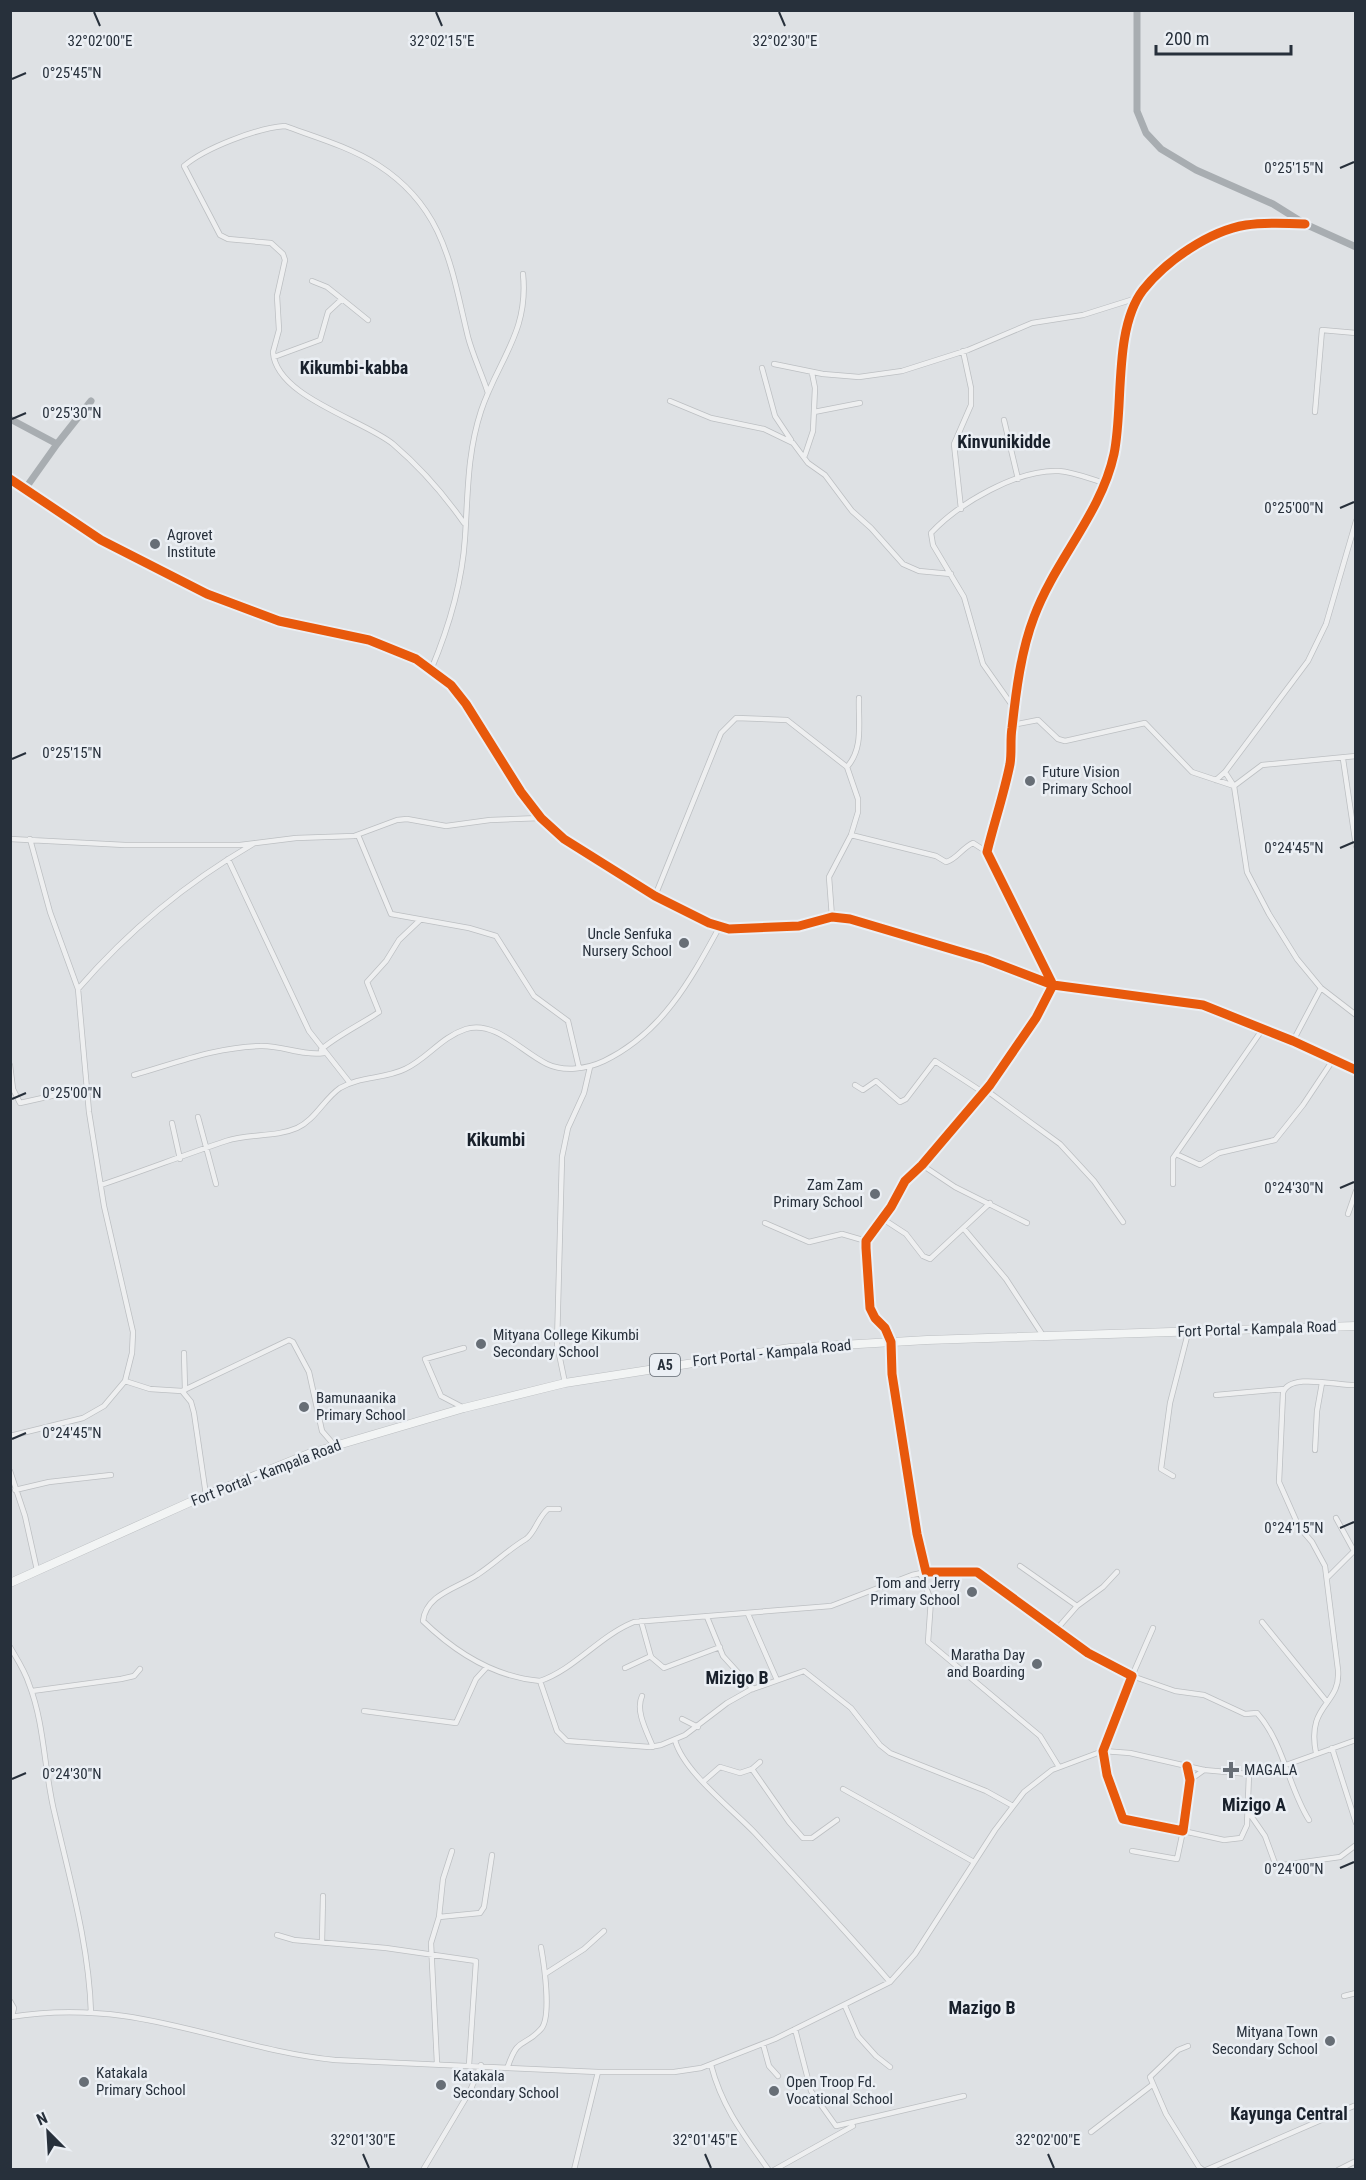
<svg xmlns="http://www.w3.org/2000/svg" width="1366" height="2180" viewBox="0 0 1366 2180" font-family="'Roboto Condensed',sans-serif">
  <rect width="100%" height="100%" fill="#dee1e4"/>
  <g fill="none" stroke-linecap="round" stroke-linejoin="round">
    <defs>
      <path id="street" d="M312,281L327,287L342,299
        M274,357L320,340L328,312L342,299L368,320
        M774,364L823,374L859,377L902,371L968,350L1032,323L1083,315L1137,298
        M762,368L775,416L791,440
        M670,401L711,418L764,429L793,443L808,463L825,475L852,511L871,528L903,564L919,571L951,574
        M814,412L860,403
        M1315,412L1322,330L1356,333
        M1004,420L1018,479
        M805,455L813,431L815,388L812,373
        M961,509L954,444L971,405V388L963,351
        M464,523C443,493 421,468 393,444C364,420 276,397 273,352L279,330L277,296L285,260L283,254L271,243L228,239L220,235L184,166C205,148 257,128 285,126C315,137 350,147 378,165C445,208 451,267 468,337C473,356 482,374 488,393
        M431,670C449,627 462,585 465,538C468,494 467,454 481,411C498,360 529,332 523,274
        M1014,708L983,664L964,597L933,545L931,533C959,503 1018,469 1059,471C1074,472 1090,479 1104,483
        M1012,725L1038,720L1058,739L1065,741L1145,723L1192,772L1234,786L1262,765L1356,756
        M1343,759L1356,846
        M847,767C864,748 858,722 859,698
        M1225,772L1234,786L1247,872L1269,914L1297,959L1321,988L1356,1015
        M1216,780L1225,772L1308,661L1326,624L1356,521
        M358,835L391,914L469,928L496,936L534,996L568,1021L579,1068
        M851,835L936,856L946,862C956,860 962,848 973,843L987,852
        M10,839L125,845H240L296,838L354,836L397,820L407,819L446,826L490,820L541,818
        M228,859L309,1031L350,1083
        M655,896L721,733L736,718L787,720L847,767L858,799V812L851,835L829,877L832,917
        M78,989C128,931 186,883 253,844
        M1293,1041L1321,988
        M321,1050C331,1039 365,1022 379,1012L367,982L386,961L399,940L420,920
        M10,1065L13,1089L20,1103L87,1088
        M134,1075C176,1063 216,1047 260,1046C282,1045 301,1056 324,1053
        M855,1085L863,1090L876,1081L900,1102L906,1099L935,1061L984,1093
        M986,1090L1060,1144L1094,1181L1123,1222
        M198,1117L216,1184
        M172,1123L180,1159
        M1176,1154L1200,1165L1219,1153L1275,1140L1303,1105L1333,1060
        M922,1165L955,1187L1027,1223
        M1173,1184V1158L1262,1030
        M101,1185C143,1171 184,1155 226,1141C249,1133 274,1138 297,1128C315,1120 324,1099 340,1088C360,1076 385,1079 405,1069C427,1059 441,1037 466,1029C495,1020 522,1052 547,1064C564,1072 587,1069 604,1061C662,1033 690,981 720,926
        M1348,1214L1356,1191
        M883,1219L906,1234L923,1256L930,1259L990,1203
        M765,1223L809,1242L842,1234L866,1241
        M964,1229L1006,1279L1044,1337
        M184,1353L185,1390
        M125,1381L150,1389L182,1391L289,1340L293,1342L309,1372L322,1431L335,1446
        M565,1383L557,1344L562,1157L568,1128L584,1093L590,1067
        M182,1391L191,1402L194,1413L206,1495
        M1216,1395L1284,1389
        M464,1408L441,1396L425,1359L464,1348
        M10,1436L83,1418L104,1406L125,1381L132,1353L133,1332L104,1206L89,1112L78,989L50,912L30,839
        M1315,1450L1317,1411L1322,1383
        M10,1471L25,1516L37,1570
        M1173,1476L1161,1469L1170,1403L1188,1333
        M15,1490L49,1482L111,1475
        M559,1509H548C538,1517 535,1533 526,1539C509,1549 494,1564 477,1575C458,1588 426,1594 423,1621C455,1652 494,1677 540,1681C575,1669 599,1636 634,1622L831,1606L912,1575L926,1572
        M1020,1566L1077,1606
        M920,1573L931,1600L928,1642L1040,1736L1059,1767
        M1328,1577L1354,1551L1336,1518
        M748,1614L777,1680
        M707,1617L723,1656L753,1689
        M641,1621L651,1657L664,1668L720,1647
        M1262,1622L1327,1702
        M1153,1628L1132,1676L1175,1691L1204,1695L1245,1714L1257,1713C1284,1743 1288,1787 1309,1820
        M1056,1630L1077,1606L1103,1587L1117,1572
        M10,1647C17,1659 25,1671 29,1684C45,1725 44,1772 55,1815C70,1880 89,1945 91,2013
        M625,1668L651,1656
        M540,1681L557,1731L567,1741L650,1747L661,1745L685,1735L727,1703L750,1690L804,1671L851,1708L880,1745L890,1753L986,1791L1013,1806
        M32,1691L121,1679L134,1676L140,1669
        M642,1696C635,1711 647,1732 653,1747
        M364,1711L456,1723L476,1679L486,1668
        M682,1719L698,1727
        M675,1740C683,1771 732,1809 755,1833C800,1882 846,1931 890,1982
        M1332,1748L1356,1823
        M1316,1753C1306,1703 1341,1706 1338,1670L1325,1566L1312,1542L1299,1527L1279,1482L1283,1393C1289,1372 1338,1386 1356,1385
        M760,1762L752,1769L789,1822L803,1838H812L837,1820
        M1187,1766L1190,1780L1183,1831L1123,1819L1107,1775L1103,1751L1132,1676L1088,1653L977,1572H926L917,1534L892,1374L891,1342L885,1328L875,1318L870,1308L866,1248V1241L891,1207L905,1181L922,1165L990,1085L1036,1018L1053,985L987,852C994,822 1007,791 1010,760C1016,712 1017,663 1034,617C1054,561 1099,515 1114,455C1126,408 1112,327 1145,288C1168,260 1207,233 1243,226C1261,222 1284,223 1302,224
        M1190,1780L1204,1770
        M704,1781L720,1767L740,1773L752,1769
        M843,1789L974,1862
        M1247,1810L1265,1836L1276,1866L1340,1857L1356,1845
        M1132,1851L1177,1859L1183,1831L1224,1840L1241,1838L1247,1825L1249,1774
        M439,1917L480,1913L484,1907L492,1855
        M277,1935L294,1940L386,1948L476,1961L469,2065
        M322,1942L323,1896
        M545,1974L584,1949L604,1931
        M1344,1996L1356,1993
        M10,2001L14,2008L12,2016
        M845,2006L858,2036L876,2056L890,2067
        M10,2017C47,2011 87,2011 124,2016C195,2026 263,2053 335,2060L598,2072H674L701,2068L775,2039L890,1982L915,1954L995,1830L1024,1792L1052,1770L1103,1751L1130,1753L1204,1770L1249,1774L1286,1765L1356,1740
        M795,2029L811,2091L836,2126L964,2096
        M763,2044L769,2066L778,2076
        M1188,2046L1178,2050L1150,2077L1166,2114L1199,2167L1203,2170
        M437,2063L431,1943L439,1917L443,1879L452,1851
        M711,2065C722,2107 743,2134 768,2169
        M508,2066C519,2035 523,2049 541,2029C552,2017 544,1964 541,1947
        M1091,2132L1152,2085
        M423,2170L470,2091L481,2065
        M574,2170L598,2072
        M774,2170L853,2126
        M1206,2170L1356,2105
        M1338,2170L1356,2161"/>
      <path id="primary" d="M10,1583L197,1499L311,1453L464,1408L565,1383L790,1348L927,1340L1356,1326"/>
    </defs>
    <use href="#street" stroke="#bcbfc2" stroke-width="6"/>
    <use href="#primary" stroke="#bbbec1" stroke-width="9"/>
    <use href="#street" stroke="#eeeff0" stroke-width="4.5"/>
    <path stroke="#a8adb1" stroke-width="7" d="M1137,10V111L1146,133L1161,149L1196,170L1273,204L1305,224L1356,247
      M12,420L57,444L25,489
      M57,444L91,401
      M10,479L101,540L207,594L279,621L369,640L416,659L451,685L466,704L521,792L541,818L564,839L655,896L709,923L729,929L799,926L832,917L850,919L985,959L1053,985L1203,1005L1293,1041L1356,1070"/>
    <use href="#primary" stroke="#f2f4f4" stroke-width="8"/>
    <defs>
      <path id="cycleway" d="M10,479L101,540L207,594L279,621L369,640L416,659L451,685L466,704L521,792L541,818L564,839L655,896L709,923L729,929L799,926L832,917L850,919L985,959L1053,985L1203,1005L1293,1041L1356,1070
        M1187,1766L1190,1780L1183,1831L1123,1819L1107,1775L1103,1751L1132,1676L1088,1653L977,1572H926L917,1534L892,1374L891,1342L885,1328L875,1318L870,1308L866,1248V1241L891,1207L905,1181L922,1165L990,1085L1036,1018L1053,985L987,852C994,823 1004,794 1010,764C1012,752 1010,740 1012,728C1016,691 1021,651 1034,617C1055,560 1101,514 1114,454C1124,407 1113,329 1143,290C1166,261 1209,231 1246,225C1264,222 1286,223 1305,224"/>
    </defs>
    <use href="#cycleway" stroke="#ebeff4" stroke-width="13"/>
    <use href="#cycleway" stroke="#e8590c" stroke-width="9"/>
  </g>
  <path fill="none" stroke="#27303b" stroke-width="2" d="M94,12L100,26M436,12L442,26M779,12L785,26M12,79L26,73M1340,168L1354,162M12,419L26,413M1340,508L1354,502M12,759L26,753M1340,848L1354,842M12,1099L26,1093M1340,1188L1354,1182M12,1439L26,1433M1340,1528L1354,1522M12,1779L26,1773M1340,1868L1354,1862M363,2154L369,2168M705,2154L711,2168M1048,2154L1054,2168"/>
  <g fill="#676e76" stroke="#ebeff4" stroke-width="2">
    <circle cx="155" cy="544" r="6"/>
    <circle cx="1030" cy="781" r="6"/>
    <circle cx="684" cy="943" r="6"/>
    <circle cx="875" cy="1194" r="6"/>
    <circle cx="481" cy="1344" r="6"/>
    <circle cx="304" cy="1407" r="6"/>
    <circle cx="972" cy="1592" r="6"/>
    <circle cx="1037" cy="1664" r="6"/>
    <path d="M1228 1761h6v6h6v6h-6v6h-6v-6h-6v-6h6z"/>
    <circle cx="1330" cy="2041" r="6"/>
    <circle cx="84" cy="2082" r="6"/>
    <circle cx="441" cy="2085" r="6"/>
    <circle cx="774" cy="2091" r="6"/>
  </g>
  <g text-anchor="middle" stroke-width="5" stroke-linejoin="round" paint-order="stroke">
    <rect fill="#ebeff4" stroke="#626972" stroke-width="1.5" x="650" y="1354" width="30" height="22" rx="4.5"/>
    <g font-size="14" font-weight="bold" fill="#27303b">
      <text x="665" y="1370">A5</text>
    </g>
    <g font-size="15" fill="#27303b" stroke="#ebeff4" text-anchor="start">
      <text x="167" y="540">Agrovet<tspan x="167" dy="17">Institute</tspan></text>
      <text x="1042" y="777">Future Vision<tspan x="1042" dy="17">Primary School</tspan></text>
      <text x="672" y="939" text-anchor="end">Uncle Senfuka<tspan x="672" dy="17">Nursery School</tspan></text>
      <text x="863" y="1190" text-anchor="end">Zam Zam<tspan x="863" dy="17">Primary School</tspan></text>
      <text x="493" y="1340">Mityana College Kikumbi<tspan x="493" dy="17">Secondary School</tspan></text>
      <text x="316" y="1403">Bamunaanika<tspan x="316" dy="17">Primary School</tspan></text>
      <text x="960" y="1588" text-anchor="end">Tom and Jerry<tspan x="960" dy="17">Primary School</tspan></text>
      <text x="1025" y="1660" text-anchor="end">Maratha Day<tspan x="1025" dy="17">and Boarding</tspan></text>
      <text x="1244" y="1775">MAGALA</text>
      <text x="1318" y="2037" text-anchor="end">Mityana Town<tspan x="1318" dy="17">Secondary School</tspan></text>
      <text x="96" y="2078">Katakala<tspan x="96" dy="17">Primary School</tspan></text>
      <text x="453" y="2081">Katakala<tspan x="453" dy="17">Secondary School</tspan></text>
      <text x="786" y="2087">Open Troop Fd.<tspan x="786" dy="17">Vocational School</tspan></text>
    </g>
    <g font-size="15" fill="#27303b" stroke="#ebeff4">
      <text transform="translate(1257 1329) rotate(-2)" y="5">Fort Portal - Kampala Road</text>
      <text transform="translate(772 1353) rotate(-6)" y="5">Fort Portal - Kampala Road</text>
      <text transform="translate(266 1473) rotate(-21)" y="5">Fort Portal - Kampala Road</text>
    </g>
    <g font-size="18" font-weight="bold" fill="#19212c" stroke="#ebeff4">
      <text x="354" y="374">Kikumbi-kabba</text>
      <text x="1004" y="448">Kinvunikidde</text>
      <text x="496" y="1146">Kikumbi</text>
      <text x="737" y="1684">Mizigo B</text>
      <text x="1254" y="1811">Mizigo A</text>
      <text x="982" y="2014">Mazigo B</text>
      <text x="1289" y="2120">Kayunga Central</text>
    </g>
  </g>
  <g font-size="15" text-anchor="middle" fill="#27303b" stroke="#ebeff4" stroke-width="5" stroke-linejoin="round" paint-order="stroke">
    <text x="100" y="46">32°02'00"E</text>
    <text x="785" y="46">32°02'30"E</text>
    <text x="442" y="46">32°02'15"E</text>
    <text x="72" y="78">0°25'45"N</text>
    <text x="1294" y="173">0°25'15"N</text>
    <text x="72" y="418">0°25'30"N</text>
    <text x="1294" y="513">0°25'00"N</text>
    <text x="72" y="758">0°25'15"N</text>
    <text x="1294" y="853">0°24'45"N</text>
    <text x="72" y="1098">0°25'00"N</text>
    <text x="1294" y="1193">0°24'30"N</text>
    <text x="72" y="1438">0°24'45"N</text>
    <text x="1294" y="1533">0°24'15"N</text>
    <text x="72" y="1779">0°24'30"N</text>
    <text x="1294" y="1874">0°24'00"N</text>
    <text x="363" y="2145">32°01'30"E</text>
    <text x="705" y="2145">32°01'45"E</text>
    <text x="1048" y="2145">32°02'00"E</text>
  </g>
  <rect width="1366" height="2180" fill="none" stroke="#27303b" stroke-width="24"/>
  <g transform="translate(48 2132) rotate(336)" stroke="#ebeff4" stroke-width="4.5" paint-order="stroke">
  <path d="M0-4.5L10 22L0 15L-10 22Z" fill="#27303b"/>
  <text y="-9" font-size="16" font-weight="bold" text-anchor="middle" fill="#27303b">N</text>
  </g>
  <path d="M1156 45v9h135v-9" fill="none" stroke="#27303b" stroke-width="3"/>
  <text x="1165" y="45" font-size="18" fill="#27303b" stroke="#ebeff4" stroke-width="4.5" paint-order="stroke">200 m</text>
</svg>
